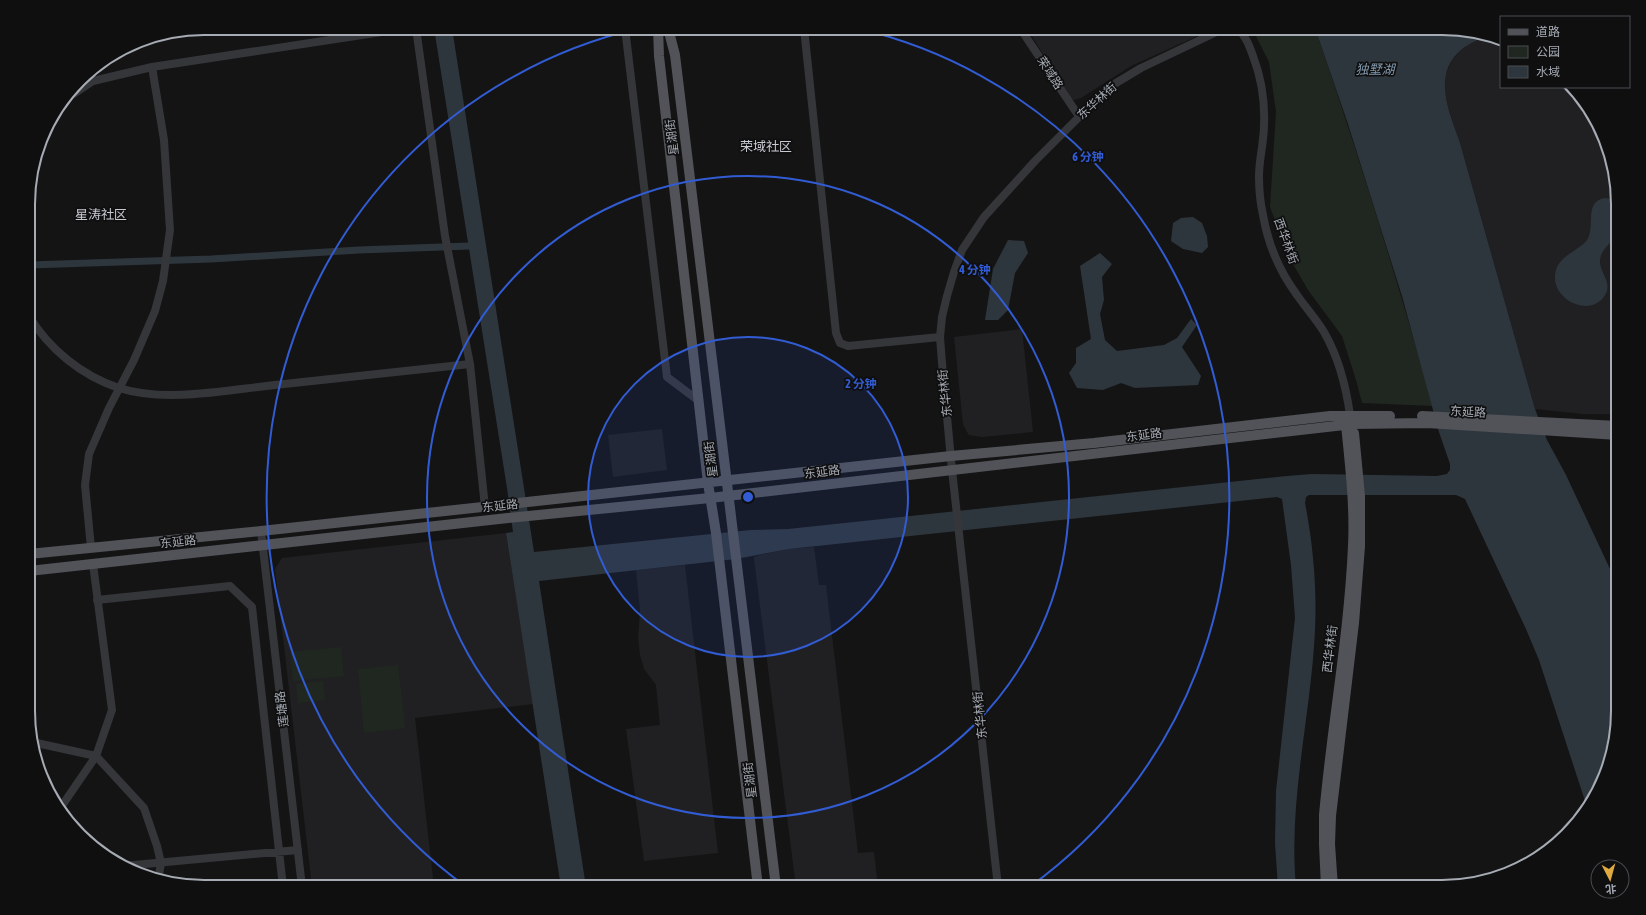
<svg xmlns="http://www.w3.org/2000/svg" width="1646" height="915" viewBox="0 0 1646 915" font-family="'Asap Condensed','Noto Sans SC',sans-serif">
  <rect width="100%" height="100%" fill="#141415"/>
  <path fill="#202022" d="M1027,28H1215L1131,66L1081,98L1074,100L1070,98Z
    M1488,34L1501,40V87H1568L1588,106L1609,148L1618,192V414H1583L1535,409L1460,143L1448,107L1444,89L1445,75L1452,60L1459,52L1466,46Z
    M1022,329L1033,432L982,437L969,435L967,432L963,424L954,337Z
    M662,429L667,470L613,477L608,435Z
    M506,533L533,704L415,718L434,887H312L275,569L282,558Z
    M814,547L819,585H826L858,853L874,852L878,887H796L754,559V557L760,555L789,549Z
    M685,565L718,853L644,861L626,729L660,725L656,685L644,669L640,655L638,638L640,611L636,570Z"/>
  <path fill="#202721" d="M1252,28H1315C1358,153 1397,279 1433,406L1362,403L1356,380L1342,336L1308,290L1289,257L1270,207L1276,112L1269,62Z
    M341,647L344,676L293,681L290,652Z
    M398,665L405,728L364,733L358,669Z
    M323,681L325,700L298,703L296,684Z"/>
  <path fill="#2e363d" d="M434,28H452L534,552L751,530L788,529L1287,476L1312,474L1437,476L1447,474L1450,470V464L1439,432L1402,296L1347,121L1315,28H1442L1488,34C1479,40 1469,43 1461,50C1431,76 1450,112 1460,143L1535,409L1547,440L1566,475L1618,586V722L1595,799L1587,807L1539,660L1526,629L1465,499L1456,495H1309L1306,497L1305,503C1313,544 1317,587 1315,630C1311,716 1288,800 1296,887H1278L1275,843L1276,791L1295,618L1291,565L1282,499L1277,497L789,549L736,559L539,581L586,887H561L506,533L513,532L507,488Z
    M1605,198L1618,200C1618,207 1620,228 1617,233C1613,243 1600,249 1600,261C1599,273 1615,284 1603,298C1586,318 1548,297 1556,270C1561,253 1585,249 1589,236C1594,223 1585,201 1605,198Z
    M1193,217L1202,223L1207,236L1208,247L1202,253L1183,249L1171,241L1173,223L1181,218Z
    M1008,240L1024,241L1028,253L1015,273L1008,310L998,320H985L993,269Z
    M1100,253L1112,264L1102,277L1104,300L1100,314L1105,340L1117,351L1164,345L1177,338L1191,319L1197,325L1182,347L1201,376L1198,385L1135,388L1121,383L1103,390L1077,388L1069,373L1076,363V348L1091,339L1080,266Z"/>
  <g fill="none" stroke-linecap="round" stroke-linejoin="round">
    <path stroke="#2e363d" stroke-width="7" d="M29,265L211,259L359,250L469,246"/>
    <path stroke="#35363a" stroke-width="8" d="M416,28L445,236L470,364L485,507
      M625,28L667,377L699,401
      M804,28L836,333L840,343L848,346L940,337
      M1020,28L1074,109L1080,117
      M1237,28C1246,36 1249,45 1253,56C1261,77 1265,102 1264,125C1264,142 1259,159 1259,176C1259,189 1260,202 1263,215C1268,244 1280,272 1297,295C1306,308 1316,319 1324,332C1339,358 1346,386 1350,415
      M69,97L93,81L152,67L408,28
      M29,316C49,349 82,376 119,388C166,403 227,390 275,385C340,378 405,371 470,364
      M261,531L302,887
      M91,548L85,485L89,454L109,408L134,360L155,311L163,281L170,230L164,140L152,67
      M93,564L112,710L96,756L144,808L157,846L161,863L158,881
      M97,600L230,586L252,607L283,887
      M32,742L96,756L59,810
      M123,866L298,850
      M998,887L952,470L942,363L940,337L942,317L947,296L954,272L962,250L984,217L1035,161L1096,100L1116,83L1141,68L1225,28"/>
    <path stroke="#515358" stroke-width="10" d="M658,28L659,56L708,483L716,533L758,887
      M668,28L675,55L776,887
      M1422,416L1618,426
      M29,554L261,531L951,456L1094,443L1330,416H1390
      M29,571L508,518L710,498L1353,424L1427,423L1618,435
      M1326,887L1324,844V815C1332,725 1349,636 1353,546C1355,506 1350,465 1346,425L1349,419
      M1333,887L1330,844L1331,816L1354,623L1360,546V496L1354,433"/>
  </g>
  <circle cx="748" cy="497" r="160" fill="#325cd3" fill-opacity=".12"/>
  <g fill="none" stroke="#325cd3" stroke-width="2">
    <circle cx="748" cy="497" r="160"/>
    <circle cx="748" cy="497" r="321"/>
    <path d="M465 886A481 481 0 0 1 640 28M856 28A481 481 0 0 1 1031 886"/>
  </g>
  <g text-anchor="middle" stroke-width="3.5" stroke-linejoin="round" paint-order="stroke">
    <g font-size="12" fill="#a6abb4" stroke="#0f0f10">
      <text transform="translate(1050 73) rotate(57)" y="4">荣域路</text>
      <text transform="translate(1097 101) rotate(-42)" y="4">东华林街</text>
      <text transform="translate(672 137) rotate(-97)" y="4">星湖街</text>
      <text transform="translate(1286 241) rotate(70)" y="4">西华林街</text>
      <text transform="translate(945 393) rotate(-96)" y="4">东华林街</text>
      <text transform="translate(1468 412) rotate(3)" y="4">东延路</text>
      <text transform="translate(1144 435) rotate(-7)" y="4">东延路</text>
      <text transform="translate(711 459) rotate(-97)" y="4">星湖街</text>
      <text transform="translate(822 472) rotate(-7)" y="4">东延路</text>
      <text transform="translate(500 506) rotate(-6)" y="4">东延路</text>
      <text transform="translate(178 542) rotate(-6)" y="4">东延路</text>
      <text transform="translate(1330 649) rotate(-83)" y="4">西华林街</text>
      <text transform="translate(282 709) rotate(-97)" y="4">莲塘路</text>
      <text transform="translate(980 715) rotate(-96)" y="4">东华林街</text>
      <text transform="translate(750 780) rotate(-97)" y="4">星湖街</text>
    </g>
    <g font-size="13" font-style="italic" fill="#8098ac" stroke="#0f0f10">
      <text x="1375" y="74">独墅湖</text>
    </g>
    <g font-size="13" fill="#c7cad1" stroke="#0f0f10">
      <text x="766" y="151">荣域社区</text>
      <text x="101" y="219">星涛社区</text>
    </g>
  </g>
  <path d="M0 0H1646V915H0ZM204 35H1442A169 169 0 0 1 1611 204V711A169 169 0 0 1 1442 880H204A169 169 0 0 1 35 711V204A169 169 0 0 1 204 35Z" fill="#0f0f10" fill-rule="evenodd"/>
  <path fill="none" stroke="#a6abb4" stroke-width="2" d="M204 35H1442A169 169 0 0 1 1611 204V711A169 169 0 0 1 1442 880H204A169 169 0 0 1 35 711V204A169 169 0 0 1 204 35Z"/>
  <circle cx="748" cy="497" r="6" fill="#325cd3" stroke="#0f0f10" stroke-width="2"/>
  <g font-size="12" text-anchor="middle" font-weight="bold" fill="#325cd3" stroke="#0f0f10" stroke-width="3.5" stroke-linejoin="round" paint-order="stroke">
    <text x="1088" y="161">6 分钟</text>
    <text x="975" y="274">4 分钟</text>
    <text x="861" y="388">2 分钟</text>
  </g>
  <rect x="1500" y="16" width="130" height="72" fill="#0f0f10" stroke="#4b4d52"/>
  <rect x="1508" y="29" width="20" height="6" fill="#515358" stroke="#4b4d52"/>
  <text x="1536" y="36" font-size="12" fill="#a6abb4">道路</text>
  <rect x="1508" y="46" width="20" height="12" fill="#202721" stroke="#4b4d52"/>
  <text x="1536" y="56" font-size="12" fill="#a6abb4">公园</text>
  <rect x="1508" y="66" width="20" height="12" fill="#2e363d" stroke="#4b4d52"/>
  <text x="1536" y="76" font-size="12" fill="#a6abb4">水域</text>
  <g transform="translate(1610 879) rotate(174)"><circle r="19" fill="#0f0f10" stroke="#4b4d52"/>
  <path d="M0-3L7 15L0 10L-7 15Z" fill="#e1aa40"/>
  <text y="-6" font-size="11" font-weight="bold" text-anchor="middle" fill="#a6abb4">北</text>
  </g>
</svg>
